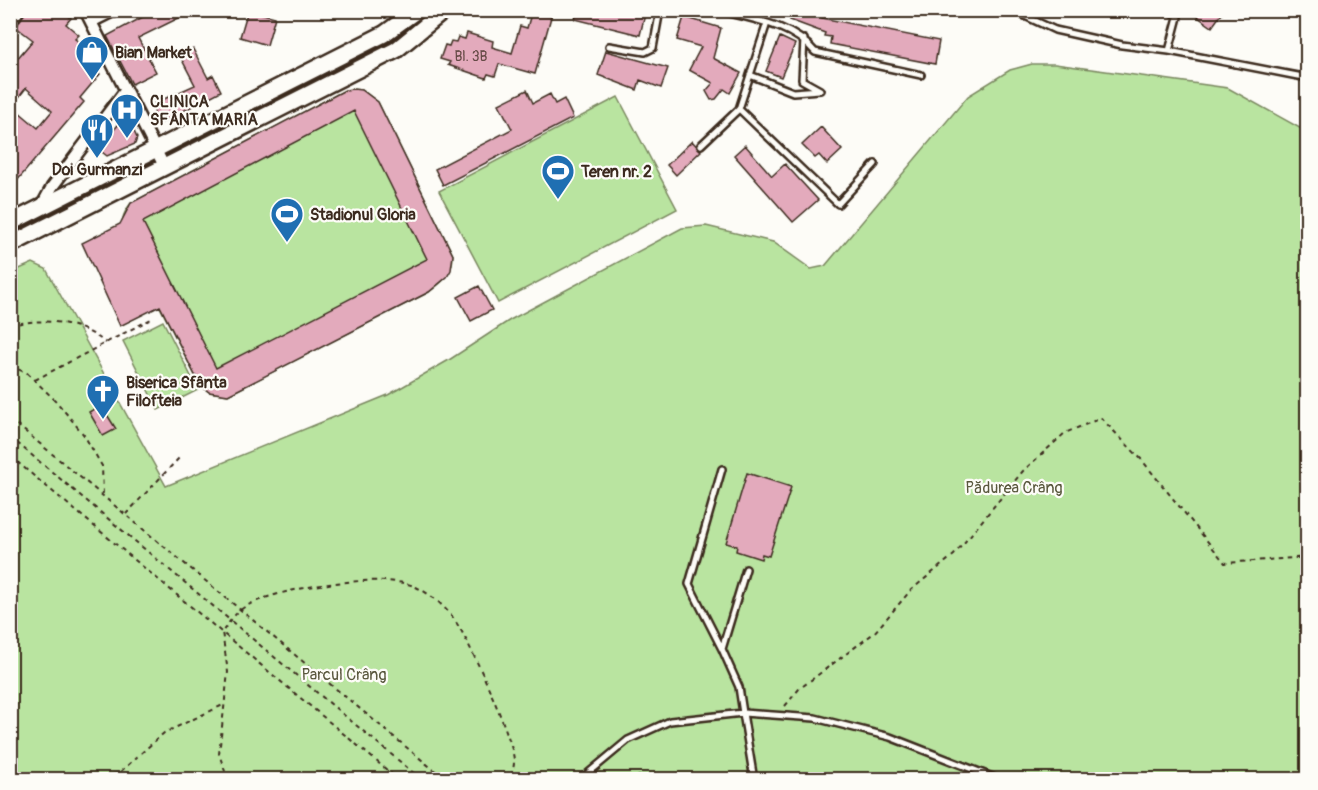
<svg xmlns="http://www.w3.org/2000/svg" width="1318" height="790" viewBox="0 0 1318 790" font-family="Pangolin,sans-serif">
  <rect width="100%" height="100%" fill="#fdfcf7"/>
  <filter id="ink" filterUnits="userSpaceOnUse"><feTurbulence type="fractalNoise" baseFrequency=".0167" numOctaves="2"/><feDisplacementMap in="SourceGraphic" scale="12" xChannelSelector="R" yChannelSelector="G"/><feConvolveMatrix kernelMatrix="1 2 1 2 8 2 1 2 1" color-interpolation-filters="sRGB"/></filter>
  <g filter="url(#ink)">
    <path fill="#b9e4a0" stroke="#7a875f" stroke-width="1.5" d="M1032,64H1055L1228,88L1307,132V779H11L10,273L33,263L46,269L166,486L388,395L449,360L510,320L682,228L706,226L773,242L811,269L825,266L968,96L1010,70Z
      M353,89L362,90L378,102L453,255C453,274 443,282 429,292L228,395L209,392L200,385L121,231C121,220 124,211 131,203L345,90Z
      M618,97L677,209L498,303L439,191Z
      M163,321L198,390L158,410L123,341Z"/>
    <path fill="#e3aabc" stroke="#3b2a1e" stroke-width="1.5" fill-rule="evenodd" d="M26,10H62L71,18L66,24L79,35L75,39L84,46L80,51L89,58L86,62L100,74L80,98L84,102L10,189V67L33,40L16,27ZM26,88L52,111L38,128L12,106Z
      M156,10H195L138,38L156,72L132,84L107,36Z
      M248,10L275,17L267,45L240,37Z
      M532,10H553L535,74L499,64L495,76L488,74L486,78L448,65L450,62L440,59L445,45L449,46L451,41L456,42L458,37L465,39L467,33L493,41L492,47L512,53L520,26L527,28Z
      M577,10H646L640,35L575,19Z
      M793,10H813L823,15L822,18L939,41L935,64L830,44L831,37L824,36L825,33L790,20Z
      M1203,10H1224L1212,27L1198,17Z
      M684,17L721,28L713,58L741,73L730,93L724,89L716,99L711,100L706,91L713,83L689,70L701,47L677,40Z
      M780,37L795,44L781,77L766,71Z
      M193,49L208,78L213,75L221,91L159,124L151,105L195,85L180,56Z
      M606,51L668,68L661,88L640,80L637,90L598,75Z
      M353,89L362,90L378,102L453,255L451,270L447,277L429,292L228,395L209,392L200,385L160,306L120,326L82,243L120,224L131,203L345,90ZM354,111L427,259L216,368L143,222Z
      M527,90L533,103L550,94L555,104L564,99L573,118L443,185L435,169L512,129L499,104Z
      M128,118L137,138L135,144L107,156L98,149L118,125L117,122Z
      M821,127L842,150L827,164L819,155L815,158L802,145Z
      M692,141L701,151L676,175L667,165Z
      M745,145L772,176L785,164L818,200L793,222L734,155Z
      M479,286L492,310L471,321L458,297Z
      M101,405L116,429L103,436L89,412Z
      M747,473L791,487L769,556L762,554L761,559L736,551L737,546L726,543Z"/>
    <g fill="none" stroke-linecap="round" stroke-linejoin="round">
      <defs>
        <path id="lane" d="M717,10C751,19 792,24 815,52L921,75
          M1012,10L1055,30L1122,45L1169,51L1308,78
          M1169,10L1178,17L1169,51
          M1303,10L1308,14
          M609,46L645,52L653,48L660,10
          M750,75L793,92L820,90L802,80L804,39
          M739,109L838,204L875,164
          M701,145L739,109L767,23
          M722,469L689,584L722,649
          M580,780L628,740L670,721L743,713L739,687L722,649L746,569
          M640,780H653
          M754,780L743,713L815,718L890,737L1000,780"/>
        <path id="street" d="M85,10L164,166
          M10,22L19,10
          M91,22L115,10
          M41,207L52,187L125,91"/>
        <path id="secondary" d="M10,223L384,34L417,10
          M10,245L396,50L445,10"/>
      </defs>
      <use href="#lane" stroke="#3b2a1e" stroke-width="10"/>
      <use href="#street" stroke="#3b2a1e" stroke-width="15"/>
      <use href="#secondary" stroke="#3b2a1e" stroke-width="20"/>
      <path stroke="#3b2a1e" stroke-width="2" stroke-dasharray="4.5 4.5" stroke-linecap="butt" d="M10,325C45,318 77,320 106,343
        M10,366L27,373L56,401L84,435L102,466L103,495
        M35,380L151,319
        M10,419L446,780
        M10,437L422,780
        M10,456L399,780
        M126,514L179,458
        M785,706L799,689L874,633L911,590L954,555L1023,471L1065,433L1101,418L1141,459L1225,563L1308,557
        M86,780L119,773L164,733L223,705
        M228,780L219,754L228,672L222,632C228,624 235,613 243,608C273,588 383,571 416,587C433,595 450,611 459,627C471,646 515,742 514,762C514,767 512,774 510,780"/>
      <use href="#lane" stroke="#fdfcf7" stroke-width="5"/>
      <use href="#street" stroke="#fdfcf7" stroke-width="10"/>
      <use href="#secondary" stroke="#fdfcf7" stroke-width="15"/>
    </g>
  </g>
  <defs>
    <symbol id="shop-pin" viewBox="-11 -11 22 30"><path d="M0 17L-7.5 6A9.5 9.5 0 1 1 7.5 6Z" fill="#1f6fb2" stroke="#fdfcf7"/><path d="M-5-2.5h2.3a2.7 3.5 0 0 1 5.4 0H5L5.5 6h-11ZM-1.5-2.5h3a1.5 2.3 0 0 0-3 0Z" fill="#fff"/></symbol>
    <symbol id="hospital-pin" viewBox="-11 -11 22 30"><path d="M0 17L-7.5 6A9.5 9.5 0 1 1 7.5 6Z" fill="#1f6fb2" stroke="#fdfcf7"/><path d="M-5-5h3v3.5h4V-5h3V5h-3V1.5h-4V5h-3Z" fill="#fff"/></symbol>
    <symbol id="restaurant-pin" viewBox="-11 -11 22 30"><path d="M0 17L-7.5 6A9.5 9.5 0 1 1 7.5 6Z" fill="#1f6fb2" stroke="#fdfcf7"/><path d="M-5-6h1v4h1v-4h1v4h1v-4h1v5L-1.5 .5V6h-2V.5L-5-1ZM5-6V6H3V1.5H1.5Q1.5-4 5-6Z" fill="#fff"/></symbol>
    <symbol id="stadium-pin" viewBox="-11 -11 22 30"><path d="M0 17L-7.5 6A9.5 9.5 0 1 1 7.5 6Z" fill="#1f6fb2" stroke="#fdfcf7"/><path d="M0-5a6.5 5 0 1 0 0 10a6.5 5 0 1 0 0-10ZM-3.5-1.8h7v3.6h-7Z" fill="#fff"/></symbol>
    <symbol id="church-pin" viewBox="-11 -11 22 30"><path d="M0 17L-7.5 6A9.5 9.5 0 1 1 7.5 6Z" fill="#1f6fb2" stroke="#fdfcf7"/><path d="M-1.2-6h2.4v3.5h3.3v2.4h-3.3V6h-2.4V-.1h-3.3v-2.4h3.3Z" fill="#fff"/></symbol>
  </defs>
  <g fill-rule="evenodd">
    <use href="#shop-pin" x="73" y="33" width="38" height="52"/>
    <use href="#hospital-pin" x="108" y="91" width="38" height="52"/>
    <use href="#restaurant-pin" x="78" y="111" width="38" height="52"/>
    <use href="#stadium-pin" x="539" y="152" width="38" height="52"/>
    <use href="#stadium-pin" x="268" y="195" width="38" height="52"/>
    <use href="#church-pin" x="84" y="372" width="38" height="52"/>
  </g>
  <g text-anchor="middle" stroke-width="4.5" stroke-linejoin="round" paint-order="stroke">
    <g font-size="14" fill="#654a46">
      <text x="471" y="61">Bl. 3B</text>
    </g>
    <g font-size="16" font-weight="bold" fill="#3b2a1e" stroke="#fdfcf7" text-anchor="start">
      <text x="115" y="58">Bian Market</text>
      <text x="150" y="107">CLINICA<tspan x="150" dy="18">SFÂNTA MARIA</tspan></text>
      <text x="97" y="175" text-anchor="middle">Doi Gurmanzi</text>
      <text x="581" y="177">Teren nr. 2</text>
      <text x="310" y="220">Stadionul Gloria</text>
      <text x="126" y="388">Biserica Sfânta<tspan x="126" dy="18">Filofteia</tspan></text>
    </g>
    <g font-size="16" fill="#5a583e" stroke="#fdfcf7">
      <text x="1014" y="493">Pădurea Crâng</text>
      <text x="344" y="680">Parcul Crâng</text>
    </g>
  </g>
  <rect width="1318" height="790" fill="none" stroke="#fdfcf7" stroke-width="36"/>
  <rect x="18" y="18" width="1282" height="754" fill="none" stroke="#3b2a1e" stroke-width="2" filter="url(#ink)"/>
</svg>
